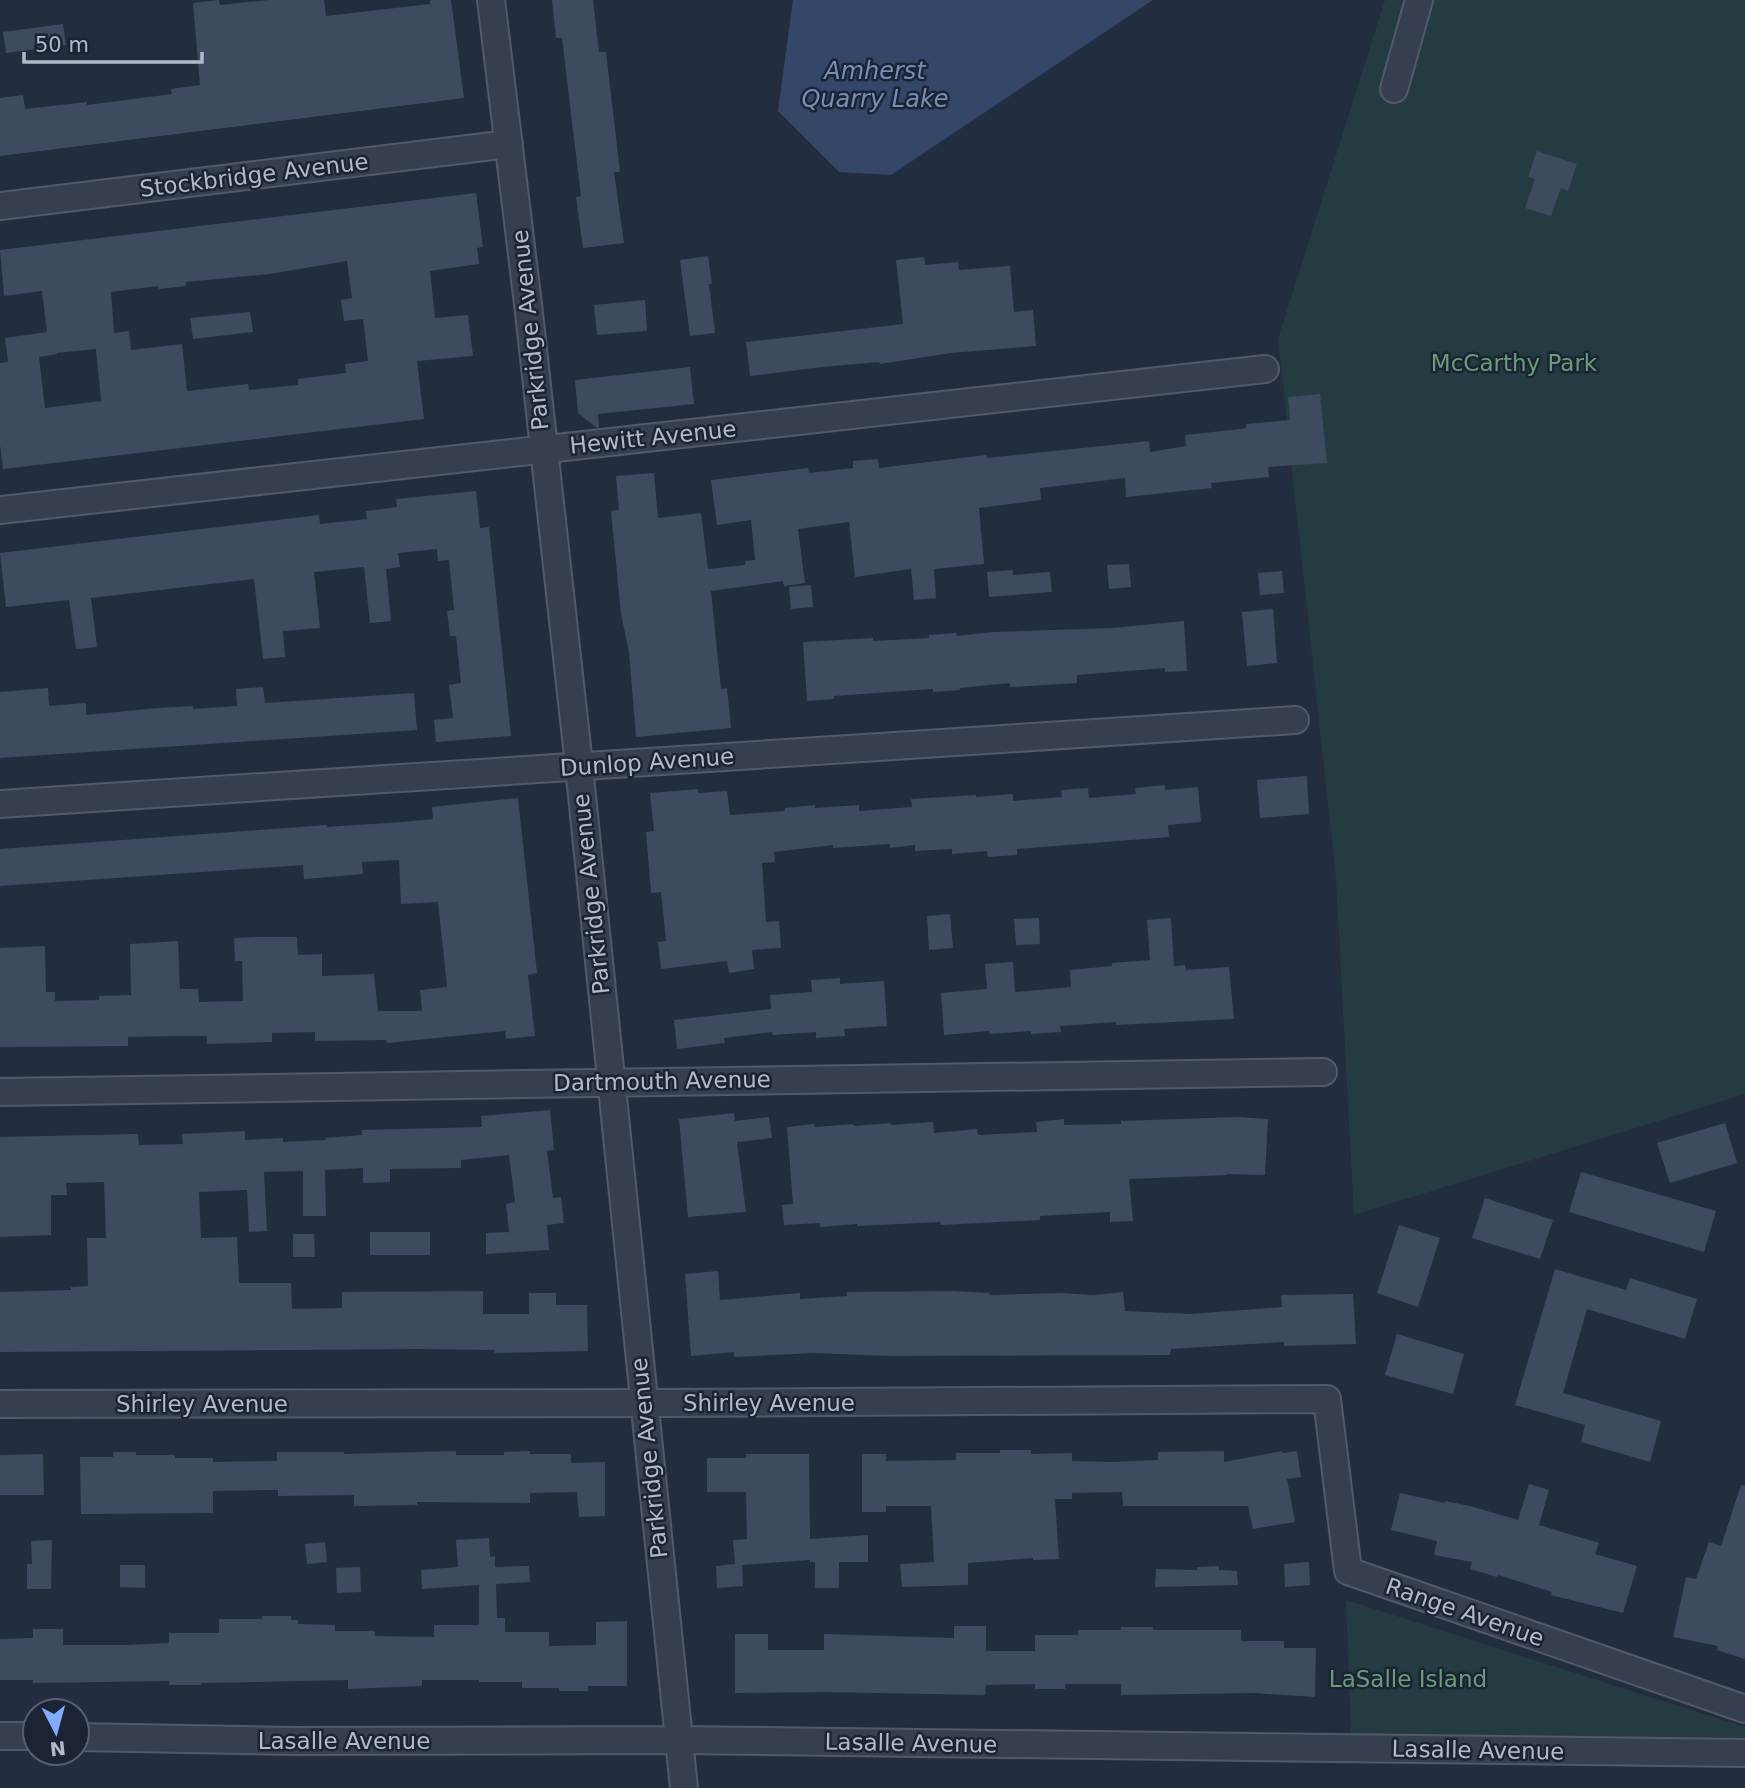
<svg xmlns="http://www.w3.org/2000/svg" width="1745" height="1788" viewBox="0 0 1745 1788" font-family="'DejaVu Sans',sans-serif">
  <rect width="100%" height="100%" fill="#222d40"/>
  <path fill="#243c41" d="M1385,0H1745V1094L1354,1215L1336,879L1278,339Z
    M1346,1600L1745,1727V1739L1351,1736Z"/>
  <path fill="#344768" d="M793,0H1153L891,175L839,172L778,111Z"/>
  <path fill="#3e4a60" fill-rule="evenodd" d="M219,0L220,5L269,0H324L326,16L430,4V0H451L464,98L0,156V98L23,95L25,109L87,102V105L172,94L171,89L200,85L193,3Z
    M552,0H593L599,52H606L620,172H614L624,243L583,248L576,197L581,196L571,114L562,38H556Z
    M63,24L66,45L6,53L3,32Z
    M1537,151L1577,164L1568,191L1561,188L1551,216L1525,208L1535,179L1528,177Z
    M476,193L483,247L477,248L479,264L430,271L435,318L468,315L473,356L417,361L424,419L3,469L0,445V363L8,362L5,338L47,332L42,291L4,296L0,250ZM347,261L352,298L341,300L344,321L363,319L368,361L345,364L346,373L298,379V385L249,390L248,384L187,391L182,344L131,350L129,331L114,333L111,292L158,286L159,289L186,286V282L269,274ZM96,349L101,401L45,408L39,357L57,354V353Z
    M708,256L712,284H709L715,333L690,336L680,260Z
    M924,257L925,265L958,262L959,270L1010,266L1014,312L1033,310L1036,346L951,353L880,364L879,362L822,367L750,376L746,342L903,324L896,260Z
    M645,300L647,331L597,335L594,305Z
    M250,312L253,332L193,339L190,318Z
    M690,367L694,404L598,414L599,427L597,428L578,413L575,380Z
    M1320,394L1327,463L1268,467L1269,477L1211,483L1212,488L1126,497L1125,478L1040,488L1041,500L979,508L984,564L934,569L936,598L914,600L911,569L855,577L849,522L798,529L805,583L784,586L783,581L711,591L721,689L727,688L731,728L636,737L629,652L621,614L611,511L619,510L616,476L654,473L658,518L701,513L708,569L745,565V561L755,560L751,520L717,525L711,480L808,468L809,473L853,468V461L878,459L879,468L986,455L987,458L1149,441L1150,452L1186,446L1185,435L1240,429L1246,428V424L1290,420L1288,397Z
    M476,491L480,528L489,527L511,736L436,742L434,720L453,718L449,685L461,683L456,636H450L447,611L454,610L449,560L438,561L437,549L398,553L400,567L386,569L391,621L370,623L364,567L314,572L320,628L283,631L285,657L263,659L254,579L91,598L97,647L76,649L69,600L6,607L0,553L319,515L320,524L367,519L366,511L397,507L396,499Z
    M1129,564L1131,587L1109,589L1107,565Z
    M1013,570V575L1050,572L1052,592L989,597L987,572Z
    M1282,571L1284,593L1260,595L1258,573Z
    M811,585L813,607L791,609L789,587Z
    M1273,609L1277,663L1247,666L1242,612Z
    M1184,621L1187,671L1165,672V668L1077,675V683L1010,687V683L960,688V690L933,692V689L834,696V699L807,701L803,642L873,638V641L929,638V635L956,633L957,636L994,632L1112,628Z
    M263,687L265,703L414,693L417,730L0,758V692L48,688L49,706L86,703V715L158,708L193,706V709L237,706L236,689Z
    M1307,776L1309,814L1260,818L1257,780Z
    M1165,785V790L1198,787L1201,822L1168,825L1169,837L1017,849V855L988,857L987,851L952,854V849L915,851V845L890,848V844L833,848V845L774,852L775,862L762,863L766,922L779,921L781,948L752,950L754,969L729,973L727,961L661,969L658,942L666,941L661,892L651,893L646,832L654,831L650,793L698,789V793L727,791L730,815L785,811V808L815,805V808L859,805V811L912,807L911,799L976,795V797L1013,794V801L1062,797L1061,790L1088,788L1089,798L1136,794L1135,788Z
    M518,798L537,973L528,975L535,1036L506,1039L505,1031L387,1043L386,1040L315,1041V1032L272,1033V1042L207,1044V1036H172L128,1037V1046L0,1047V948L45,946L46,992H55V1001L99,1000V996L131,995L130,944L178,941L180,989H198L199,1002L243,1001L242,961H235L234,938L256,937H297L298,955L322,954V976L374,974L378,1011H422L420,990L447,987L438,902L401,904L399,860L362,862L363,874L341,876L304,879L303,865L0,886V849L327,825V827L402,822L433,819L432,807Z
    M950,914L953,948L929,950L927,916Z
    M1039,918L1040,944L1016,945L1014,919Z
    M1171,918L1174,966L1185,965L1186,970L1229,967L1234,1019L1116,1025V1022L1060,1026L1061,1032L1031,1034V1031L990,1034L989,1031L944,1035L941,993L987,989L985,964L1013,962L1015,992L1071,987L1070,970L1112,966V963L1150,960L1147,920Z
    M840,978V984L884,981L887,1026L844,1029L845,1036L816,1038V1032L773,1035L772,1032L724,1038L725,1043L677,1049L674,1020L771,1009L770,995L812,992L811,980Z
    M550,1110L554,1150L547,1151L553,1198L561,1197L564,1223L547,1225L549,1250L486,1254V1233L509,1232L506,1204L515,1202L509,1155L461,1160V1168L390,1169V1182L363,1183V1168L325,1170L326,1216H303V1171L264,1172L267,1231L249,1232L247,1190L199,1192L201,1238L237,1237L239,1283H291L292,1309L342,1308V1292L483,1291V1314H529V1293H556V1305H587L588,1351L495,1353L494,1350L418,1349L0,1352V1292L71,1290V1287L88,1286L87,1238H106L104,1182L66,1183L67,1195H51V1235L0,1237V1137L138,1134L139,1145L183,1144L182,1134L245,1131V1140L283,1138V1142L326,1140L325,1138L362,1135V1130L482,1127L481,1116Z
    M734,1113L735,1121L769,1117L772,1138L737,1142L746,1212L688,1217L679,1119Z
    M1238,1117L1268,1119L1265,1175L1227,1174V1175L1129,1179L1133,1221L1110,1222V1212L1040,1216V1220L941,1225L940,1222L857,1226V1224L820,1227V1223L784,1225L782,1205L793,1204L787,1127L814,1124L815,1127L853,1124L854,1126L891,1123V1125L933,1122L934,1133L977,1129L978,1135L1037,1132L1036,1122L1064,1119V1125L1121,1124V1121Z
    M1725,1123L1737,1163L1670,1183L1657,1143Z
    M1581,1172L1716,1211L1704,1252L1569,1212Z
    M1485,1198L1553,1220L1540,1259L1472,1238Z
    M1399,1225L1440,1238L1418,1307L1377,1293Z
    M370,1232H430V1255H370Z
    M293,1234H314L315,1257H293Z
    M1555,1269L1626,1290L1630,1278L1697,1299L1685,1339L1587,1309L1563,1393L1661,1421L1650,1462L1581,1442L1585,1425L1515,1405Z
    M718,1271L720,1300L800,1293V1299L847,1296V1292L952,1291L989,1293V1295L1061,1293L1094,1295L1123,1292L1125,1311L1191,1314L1282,1307L1281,1295L1353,1294L1356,1344L1284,1346V1342L1218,1346L1171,1349L1170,1355L890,1356L813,1353L734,1357V1352L691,1356L685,1274Z
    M1397,1334L1464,1354L1453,1394L1385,1375Z
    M1000,1450H1031V1454L1072,1453V1461L1112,1462L1158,1460V1452L1224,1451V1462L1282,1451L1283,1453L1297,1451L1301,1477L1287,1479L1295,1522L1253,1529L1248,1506H1123L1122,1492L1072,1493V1499H1055L1059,1559L1033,1560V1558L968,1563V1585L902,1587L900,1564L934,1562L931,1506H886V1512H862V1454H886V1461L956,1460V1453H1000Z
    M456,1451V1455H504V1452L530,1451V1454H571V1463L605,1462V1516L579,1517L577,1492L530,1493V1503L417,1502V1505L354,1506V1495L278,1496V1490L213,1491V1513L81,1514L80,1457H113V1452H136V1455H175V1458H213V1462L277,1461V1452H344V1454Z
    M43,1454L44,1495H0V1455Z
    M746,1454H809L810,1539L868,1535V1562H839V1588H815V1562H810V1560L742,1565L743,1586L717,1588L716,1566L735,1564L733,1540L747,1539L746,1492H707V1458H746Z
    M1529,1484L1549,1490L1539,1525L1599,1543L1595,1554L1637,1566L1623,1613L1551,1595L1552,1592L1498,1575L1497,1577L1470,1569L1472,1562L1434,1555L1437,1541L1391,1530L1400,1493L1445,1503V1501L1470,1506L1518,1520Z
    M1741,1485L1745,1486V1659L1717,1650L1718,1646L1673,1637L1686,1577L1696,1579L1709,1542L1721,1546Z
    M489,1538L490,1557L495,1556V1567L529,1566L530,1582L496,1584L497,1618H505V1632H549V1646L596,1645V1622L627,1621V1686H588V1691H559V1688H522V1682H479V1680H422V1686L348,1689V1680L201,1683V1685H169V1681L33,1683V1680H0V1639L33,1638V1629H63V1645H127L169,1643V1633H219V1619H262V1616H291V1620H298V1624L335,1625V1631H375V1636L434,1637V1625H479V1585L422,1589L421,1570L458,1567L456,1540Z
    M52,1540L51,1589H27V1564H32L31,1541Z
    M325,1542L327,1562L307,1564L305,1544Z
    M1309,1562L1310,1585L1285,1587L1284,1564Z
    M120,1565H145V1588L120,1587Z
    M1219,1566V1570L1237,1571L1238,1585L1155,1587L1156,1569L1197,1570V1567Z
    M360,1567L361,1592L337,1593L336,1568Z
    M954,1626H986V1651H1035V1635H1078V1630H1121V1627H1153V1630H1241V1641H1284V1648H1316L1315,1697L1253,1693L1121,1695V1684H1065V1689H1035V1684L986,1685L985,1695L824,1692L735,1693V1634H768V1650H824V1634L954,1638Z"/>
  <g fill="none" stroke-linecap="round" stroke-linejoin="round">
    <defs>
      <path id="street" d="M491,0L528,304L577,747L684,1788
        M1394,89L1419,0
        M0,206L509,144
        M0,510L1265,369
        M0,804L1295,720
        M0,1092L1323,1072
        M0,1404L665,1403L1327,1399L1348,1571L1745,1709
        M0,1736H35
        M77,1737L292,1741L678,1740L1745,1753"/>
    </defs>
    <use href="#street" stroke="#515a6a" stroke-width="30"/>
    <use href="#street" stroke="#363f4f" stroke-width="26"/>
  </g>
  <g text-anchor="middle" stroke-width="5" stroke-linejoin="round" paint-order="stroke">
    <g font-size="23" fill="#b2baca" stroke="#1b2434">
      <text transform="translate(254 175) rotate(-7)" y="8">Stockbridge Avenue</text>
      <text transform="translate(530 330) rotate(-96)" y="8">Parkridge Avenue</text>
      <text transform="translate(653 437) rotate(-6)" y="8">Hewitt Avenue</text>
      <text transform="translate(647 762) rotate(-4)" y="8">Dunlop Avenue</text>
      <text transform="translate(591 894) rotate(-96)" y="8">Parkridge Avenue</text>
      <text transform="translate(662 1081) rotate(-1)" y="8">Dartmouth Avenue</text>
      <text x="769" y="1411">Shirley Avenue</text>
      <text x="202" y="1412">Shirley Avenue</text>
      <text transform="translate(649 1458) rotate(-96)" y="8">Parkridge Avenue</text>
      <text transform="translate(1465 1612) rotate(19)" y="8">Range Avenue</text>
      <text x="344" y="1749">Lasalle Avenue</text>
      <text transform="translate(911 1743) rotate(1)" y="8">Lasalle Avenue</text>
      <text transform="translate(1478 1750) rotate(1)" y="8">Lasalle Avenue</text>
    </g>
    <g font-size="23" fill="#689d77" stroke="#1b2434">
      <text x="1514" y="371">McCarthy Park</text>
      <text x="1408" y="1687">LaSalle Island</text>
    </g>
    <g font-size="24" font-style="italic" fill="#788eb4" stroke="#1b2434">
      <text x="875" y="79">Amherst<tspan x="875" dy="28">Quarry Lake</tspan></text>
    </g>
  </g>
  <g transform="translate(56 1732) rotate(174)"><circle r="33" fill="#1b2434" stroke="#576070" stroke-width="2"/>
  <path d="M0-5L12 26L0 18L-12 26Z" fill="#83acff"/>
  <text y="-10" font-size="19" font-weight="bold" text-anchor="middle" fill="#b2baca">N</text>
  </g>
  <path d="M24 52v10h178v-10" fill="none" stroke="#b2baca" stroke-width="3.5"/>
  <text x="35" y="52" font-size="21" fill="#b2baca" stroke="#1b2434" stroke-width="5" paint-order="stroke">50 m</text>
</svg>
